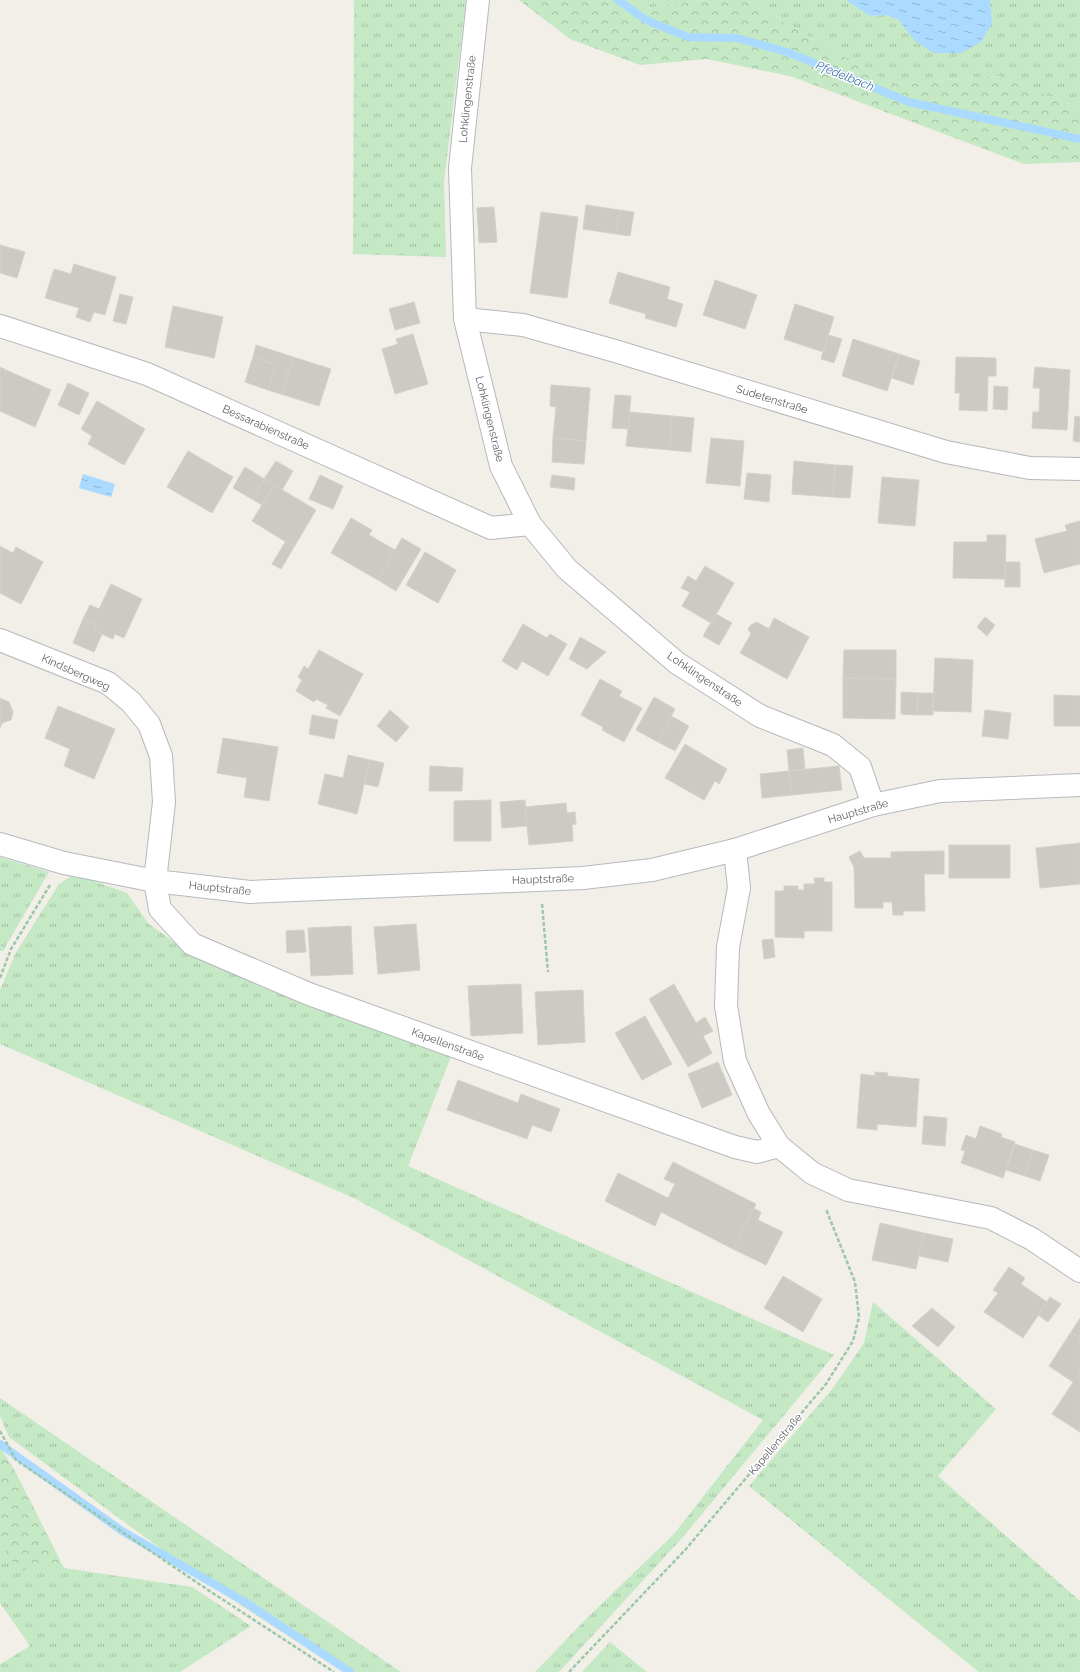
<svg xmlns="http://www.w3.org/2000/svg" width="1080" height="1672" viewBox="0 0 1080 1672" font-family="Raleway,sans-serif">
  <defs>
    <pattern id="grass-tufts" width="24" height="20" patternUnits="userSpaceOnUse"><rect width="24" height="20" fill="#c5e8c5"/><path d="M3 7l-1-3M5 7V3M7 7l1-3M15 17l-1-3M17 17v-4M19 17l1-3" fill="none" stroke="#a3c0a4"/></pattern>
    <pattern id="forest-crowns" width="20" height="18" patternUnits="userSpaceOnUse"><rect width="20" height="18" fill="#c5e8c5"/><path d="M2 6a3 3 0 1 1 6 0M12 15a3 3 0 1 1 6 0" fill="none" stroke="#a3c0a4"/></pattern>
    <pattern id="water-ripples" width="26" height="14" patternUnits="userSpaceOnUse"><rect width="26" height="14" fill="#aadaff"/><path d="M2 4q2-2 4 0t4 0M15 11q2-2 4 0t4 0" fill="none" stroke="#8eb4d2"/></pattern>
  </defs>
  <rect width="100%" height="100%" fill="#f1efe8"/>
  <path fill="url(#grass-tufts)" d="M354,0H466L444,182L446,257L353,254Z
    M623,0H706L646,8Z
    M745,0H846L870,16L884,15L898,19L905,27L992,24L990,0H1080V108L999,76L892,84Z
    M0,857L49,872L3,951H0Z
    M74,874L127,893L148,923L190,954L452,1054L408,1166L834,1355L683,1537L559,1672H535L589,1616L674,1534L763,1420L354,1198L0,1044V990L15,954L59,884Z
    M873,1302L996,1409L938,1476L1080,1601V1672H979L749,1486L833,1388L864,1343Z
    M0,1398L401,1672H343L210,1585L9,1437L0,1416Z
    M0,1542L18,1569L64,1568L192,1587L251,1626L180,1672H0V1664L30,1646L0,1603Z
    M610,1642L647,1672H582Z"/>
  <path fill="url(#forest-crowns)" d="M519,0H623L646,8L706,0H745L892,84L999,76L1080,108V162L1024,164L790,76L707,59L640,65L570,39Z
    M0,1447L14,1469L64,1568L18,1570L0,1542Z"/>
  <path fill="url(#water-ripples)" d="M846,0H990L992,24L981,42L961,53H934L915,41L898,19L884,15L870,16Z
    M83,474L115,484L111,497L79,488Z"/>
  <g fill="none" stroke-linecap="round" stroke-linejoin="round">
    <path stroke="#aadaff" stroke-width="8" d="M618,0L646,20L688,37L737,38L787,52L909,102L1080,139
      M0,1444L122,1531L245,1602L350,1672"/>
  </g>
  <path fill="#cccac5" stroke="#d6d1c6" d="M586,205L619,210L616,234L583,229Z
    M494,207L497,242L479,243L477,208Z
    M619,210L634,212L630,236L616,234Z
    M541,212L578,217L567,298L530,293Z
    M0,245L25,252L17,278L0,273Z
    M74,264L116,277L105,315L94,312L90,322L76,317L79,308L45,298L54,269L71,274Z
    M618,272L670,287L667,299L683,304L676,327L645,318L646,314L609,303Z
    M715,280L757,295L745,329L703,315Z
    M120,294L133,297L126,324L113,321Z
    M414,302L420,323L395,330L389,309Z
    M795,304L834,317L823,352L784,339Z
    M173,306L223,317L214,358L165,347Z
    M413,334L428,384L395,394L382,349L398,344L396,339Z
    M828,335L842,339L834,363L821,359Z
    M853,339L899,354L887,391L842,376Z
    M256,345L293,357L281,394L268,390L276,365L253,357Z
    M899,354L920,361L913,385L892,378Z
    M253,357L276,365L268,390L245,382Z
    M293,357L331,369L319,406L281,394Z
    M956,357L996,358V376H988L987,411L959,410L960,393H955Z
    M0,367L6,370L0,383Z
    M1035,367L1070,370L1067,430L1032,428L1033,412H1039L1040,388H1033Z
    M6,370L51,390L35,427L0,411V383Z
    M68,383L89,393L79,415L58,405Z
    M551,385L590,388L586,441L553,438L556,407L550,406Z
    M994,386L1008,387L1007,410L993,409Z
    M615,395L631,396L628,429L612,428Z
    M97,401L145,429L124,465L88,444L92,436L81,429Z
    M630,412L672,416L670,450L626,446Z
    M672,416L694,418L691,452L670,450Z
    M1075,416L1080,417V442L1073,441Z
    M553,438L586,441L584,464L552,462Z
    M711,438L744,441L740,486L706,483Z
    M188,451L233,477L212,513L167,487Z
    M276,461L293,471L282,490L264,479Z
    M794,461L835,465L833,497L792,494Z
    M835,465L853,466L850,498L833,497Z
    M245,467L264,479L252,499L233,488Z
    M747,473L771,475L769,502L744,499Z
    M320,475L343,486L333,509L309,499Z
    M552,475L575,478L574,490L550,487Z
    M882,477L919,480L915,526L878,523Z
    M264,479L274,485L262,505L252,499Z
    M274,485L316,510L294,547L252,521Z
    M351,518L372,530L369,535L395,550L378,580L331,553Z
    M1080,521V564L1044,573L1035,539L1067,531L1065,525Z
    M987,535H1006L1005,579L953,578L954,542H987Z
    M402,538L421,549L396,591L378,580Z
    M286,541L294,547L281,569L272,564Z
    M0,546L13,553L16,547L43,562L21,604L0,593Z
    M425,552L456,570L438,603L406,585Z
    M1005,562H1020V587H1005Z
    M705,566L734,583L711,623L682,606L690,592L681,588L688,576L696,581Z
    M111,584L142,599L124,638L115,634L113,639L102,634L94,630L96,624L83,619L90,605L99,609Z
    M716,614L732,623L719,645L703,636Z
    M985,617L995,625L987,636L977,627Z
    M774,618L809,637L787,679L740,653L751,634L748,629L751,625L757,622L769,629Z
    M83,619L96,624L94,630L102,634L94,652L73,643Z
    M523,624L547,638L550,634L567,644L548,676L522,661L517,670L502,661Z
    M580,637L606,652L587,669L569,659Z
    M319,650L363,674L340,716L326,708L328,705L316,699L314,702L296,691L302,680L298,677L304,666L308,669Z
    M844,650H896V679L843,678Z
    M935,658L973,660L971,712L933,711Z
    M843,678L896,679L895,719L843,718Z
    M600,679L622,691L619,696L642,708L624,742L602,730L603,727L581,715Z
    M901,692L918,693L917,715L901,714Z
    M918,693H933V715H917Z
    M1054,695L1080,696V726H1054Z
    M654,697L675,709L658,742L636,730Z
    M0,698L9,702L13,712L11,720L2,723L0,728Z
    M58,706L115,729L94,779L64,766L70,749L45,738Z
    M390,710L409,727L396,742L377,726Z
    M985,710L1011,713L1008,739L982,736Z
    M312,715L338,720L334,739L309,734Z
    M671,716L689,726L675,751L658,742Z
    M223,738L278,747L269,801L244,797L247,778L217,773Z
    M685,744L727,769L719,784L715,781L704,800L665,778Z
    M803,748L805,769L789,771L787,750Z
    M348,755L370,760L357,814L318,804L325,774L343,778Z
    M370,760L384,763L378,787L364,784Z
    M430,766L463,768L462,791H429Z
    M839,766L842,790L792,795L789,771Z
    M789,771L792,795L762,798L760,774Z
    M491,800V841H454V801Z
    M525,800L527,826L502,828L500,802Z
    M566,803L567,813L575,812L576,824L572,825L573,841L529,845L525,807Z
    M1080,843V884L1040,888L1036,848Z
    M949,845H1010V878H949Z
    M860,851L864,858H891V852L944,851V874H924L925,911H903V915H893L892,902H883V908H855L854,867L849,857Z
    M814,878H824V882H832V931H804V938L775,937V891H784V886H798V890H804V884H815Z
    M416,924L420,970L378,974L374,927Z
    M351,926L353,974L311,976L308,928Z
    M304,930L306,952L287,953L286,931Z
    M773,939L775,957L764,959L762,940Z
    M521,984L523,1033L471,1036L468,986Z
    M674,984L696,1023L705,1017L713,1031L703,1036L712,1053L688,1067L649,999Z
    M583,990L585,1042L538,1045L535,992Z
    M645,1016L672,1064L642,1080L615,1033Z
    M718,1062L732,1095L702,1108L688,1074Z
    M875,1072L888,1073L887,1076L919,1079L916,1127L877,1124V1130L857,1128L861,1074L875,1076Z
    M458,1080L518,1103L521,1094L560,1109L551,1132L532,1125L527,1139L447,1110Z
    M924,1116L947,1118L945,1146L922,1144Z
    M980,1126L1002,1134L1001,1137L1015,1142L1003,1178L961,1163L965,1151L961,1150L966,1135L976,1139Z
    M1015,1144L1033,1150L1025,1176L1006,1170Z
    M1033,1150L1049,1155L1040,1181L1025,1176Z
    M673,1162L756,1204L733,1249L661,1212L655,1226L605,1201L618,1173L668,1198L675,1184L664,1179Z
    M753,1208L761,1212L758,1220L783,1232L766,1265L733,1249Z
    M880,1223L924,1233L916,1269L872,1260Z
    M924,1233L953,1239L948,1262L919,1256Z
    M1009,1267L1025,1278L1021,1284L1047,1302L1023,1338L984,1312L998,1293L993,1290Z
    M783,1276L822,1299L803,1332L764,1308Z
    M1050,1297L1061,1304L1048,1322L1038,1315Z
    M932,1308L955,1327L938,1347L912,1326Z
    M1080,1318V1338L1071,1332Z
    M1071,1332L1080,1338V1376L1078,1375L1073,1382L1049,1366Z
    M1078,1375L1080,1376V1432L1052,1414Z"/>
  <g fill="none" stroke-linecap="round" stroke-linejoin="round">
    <defs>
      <path id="street" d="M478,0L460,168L465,319L501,466L530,524L567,569L677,663L760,716L833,745L860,767L873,805
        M465,319L523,325L615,351L946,452L1030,468L1080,469
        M0,326L147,374L491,528L530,524
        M0,640L108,683L131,702L149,724L161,756L164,802L155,881L160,909L192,944L309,994L735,1147L757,1152L779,1146
        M735,850L739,888L728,947L726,1006L735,1061L759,1114L779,1146L812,1173L848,1190L991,1218L1032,1239L1080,1271"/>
      <path id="secondary" d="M0,844L64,863L155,881L250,892L583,878L652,870L735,850L873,805L940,791L1080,785"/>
    </defs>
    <use href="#street" stroke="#b5b8bc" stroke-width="24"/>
    <use href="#secondary" stroke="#b6babf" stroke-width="24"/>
    <path stroke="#9cc7a9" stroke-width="2.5" stroke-dasharray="4 2" stroke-linecap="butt" d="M542,904L548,972
      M0,978L11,949L50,885
      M0,1431L16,1460L208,1590L334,1672
      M569,1672L685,1550L826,1384L853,1341L859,1317L855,1282L826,1209"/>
    <use href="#street" stroke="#fff" stroke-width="22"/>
    <use href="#secondary" stroke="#fff" stroke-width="22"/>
  </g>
  <g text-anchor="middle" stroke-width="3" stroke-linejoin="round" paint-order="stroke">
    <g font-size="11" fill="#5f6368" stroke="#fff">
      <text transform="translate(467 99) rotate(-84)" y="4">Lohklingenstraße</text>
      <text transform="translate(772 399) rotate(17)" y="4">Sudetenstraße</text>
      <text transform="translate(490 419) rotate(76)" y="4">Lohklingenstraße</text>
      <text transform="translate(266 427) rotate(24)" y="4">Bessarabienstraße</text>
      <text transform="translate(76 672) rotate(24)" y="4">Kindsbergweg</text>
      <text transform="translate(705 679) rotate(34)" y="4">Lohklingenstraße</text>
      <text transform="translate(858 811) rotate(-16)" y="4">Hauptstraße</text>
      <text transform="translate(543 879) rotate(-2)" y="4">Hauptstraße</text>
      <text transform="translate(220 888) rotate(6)" y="4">Hauptstraße</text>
      <text transform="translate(448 1044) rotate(20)" y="4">Kapellenstraße</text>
      <text transform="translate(775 1444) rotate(-50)" y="4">Kapellenstraße</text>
    </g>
    <g font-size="12" font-style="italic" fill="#4174aa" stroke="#fff">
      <text transform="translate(845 76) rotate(22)" y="4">Pfedelbach</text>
    </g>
  </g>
</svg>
